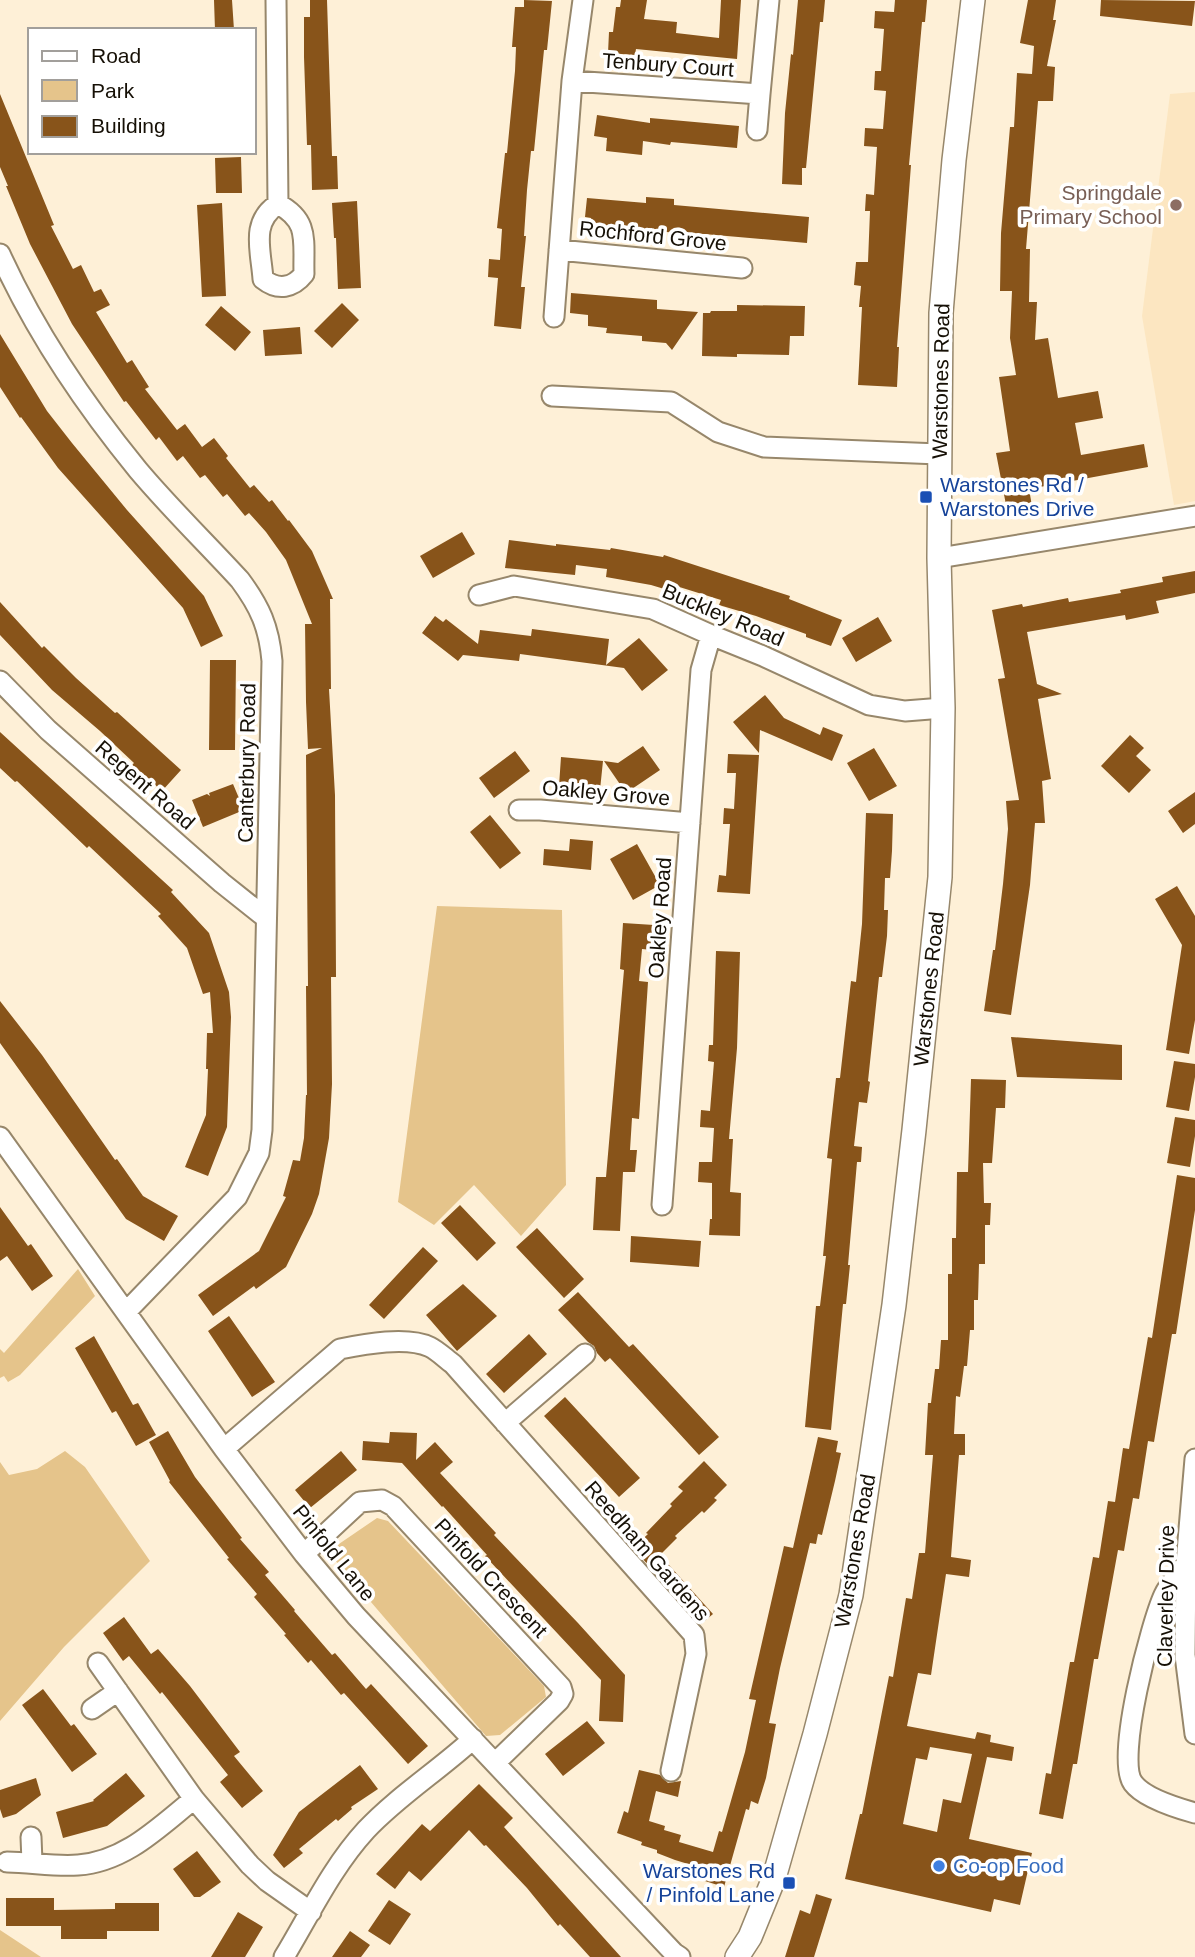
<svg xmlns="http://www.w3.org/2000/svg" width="1195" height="1957" viewBox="0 0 1195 1957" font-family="Arial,sans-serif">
  <rect width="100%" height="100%" fill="#fef0d7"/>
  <path fill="#fce6c1" d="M1195,92V501L1174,505L1142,316L1170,94Z"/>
  <path fill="#e5c48b" d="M437,906L562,910L566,1185L521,1236L474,1185L434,1225L398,1202Z
    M78,1269L95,1296L20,1375L8,1382L4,1376L0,1378V1349L4,1353Z
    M65,1451L85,1467L150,1561L64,1647L0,1721V1462L9,1475L37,1469Z
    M377,1518L388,1521L544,1686L546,1697L500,1735L486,1736L334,1559L336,1546Z
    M0,1930L41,1957H0Z"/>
  <path fill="#88541a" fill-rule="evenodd" d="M214,0H232L234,30H215Z
    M310,0H327L332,156H337L338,189L312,190L311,145H307L304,57V17H310Z
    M524,0L552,1L547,50H544L534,151H531L527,190L524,236H526L521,287H525L521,329L494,326L498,278L488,277L489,259L500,260L502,229L497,228L505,153H507L515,71L516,47H512L515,7H524Z
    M621,0H647L644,19L677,22L676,33L719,38L721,0H741L737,59L636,49L635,55L608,53L609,32H613L616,7H620Z
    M798,0H825L823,22H820L806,168H802V185L782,184L785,113L791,54L793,55Z
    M895,0H927L925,22H922L909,165H911L897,347H899L897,387L858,385L862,307H859L861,286L854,285L856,262H868L870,211H865L866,194L874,195L877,147L864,146L865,128L883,129L886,91L874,90L875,71H881L884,29L874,28L875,11L894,12Z
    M1028,0H1056L1053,20H1056L1047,66L1055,67L1053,101H1038L1026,249H1030L1029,302H1037L1035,340L1048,338L1058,398L1098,391L1103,418L1075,423L1081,455L1144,444L1148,467L1029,489L1032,506L1007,510L996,453L1010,451L999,377L1016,375L1010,338L1012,291H1000L1001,233L1010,127H1014L1017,73L1032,74L1034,46L1020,43Z
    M1101,0L1195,1L1192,26L1100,16Z
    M0,94L54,225L51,226L73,269L81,265L94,292L101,289L110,305L96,312L127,363L132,360L149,387L145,389L177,430L185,424L202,447L214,438L228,456L226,458L250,488L254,485L269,502L272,500L288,521L289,520L312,551L333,599H330L331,689H329L335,795L336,977H331L332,1084L329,1138L319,1194L312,1214L286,1267L256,1289L254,1286L213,1316L198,1295L259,1251L286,1197L283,1196L293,1160L300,1161L304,1138L306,1095H307L306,986H308L306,755L322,748L308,749L306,702L305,624H312L286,560L266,532L249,513L245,516L227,494L223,497L205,475L200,478L183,456L177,461L159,437L156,440L126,401L124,402L72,324L30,244L6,186H8L0,167Z
    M597,115L650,123V118L739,126L737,148L671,142L670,145L643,141L642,155L606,151L607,138L594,136Z
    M241,157L242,193H216L215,158Z
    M646,197L674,199V205L809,217L807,243L704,234L590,228L591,218L585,217L587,198L646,203Z
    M357,201L361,288L338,289L336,238H334L332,203Z
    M222,203L226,296L202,297L197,205Z
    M571,293L657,300V309L698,312L672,350L666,343L642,341V336L606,333L607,328L588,326V315L570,313Z
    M342,303L359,320L332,348L314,331Z
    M737,305L805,306L804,336H790L789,355L737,354V357L702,356L703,313H710L711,311H737Z
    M221,306L251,332L235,351L205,325Z
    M300,327L302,354L265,356L263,330Z
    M0,334L47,411L72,443L127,510L204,596L223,636L201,647L183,608L58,468L21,417L20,418L0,387Z
    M462,532L475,554L433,578L420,556Z
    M509,540L556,546V544L610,550L611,548L663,557L664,555L790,596L789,599L842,620L831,646L806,637V634L756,616L719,605L721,600L673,585L671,591L651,585L606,577L607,569L576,565L575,575L505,568Z
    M1195,571V593L1156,601L1159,613L1126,620L1125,615L1027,632L1037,684L1062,694L1038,699L1051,779L1042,781L1045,823H1035L1030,885L1011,1015L984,1011L993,950H995L1003,884L1008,829L1006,801L1019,800L998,679L1005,678L992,610L1022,604L1023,607L1068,598L1069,602L1121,593L1120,590L1163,582L1162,577Z
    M0,602L42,648L44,646L76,678L115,713L117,712L181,770L162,791L132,765L134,763L100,731L52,690L0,635Z
    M435,616L443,622L446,619L478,644L480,630L531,636L532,629L609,639L606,665L639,638L668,670L642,691L624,668L520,654L519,661L463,655L458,661L422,633Z
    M878,617L892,641L856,662L842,638Z
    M210,660H236L235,750H209Z
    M765,695L784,718L820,735L823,727L843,735L832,761L760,730L759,753L733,722Z
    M0,732L173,890L171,892L209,933L229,992L231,1017L227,1127L208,1176L185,1167L206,1115L208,1069H206L207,1033H213L210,992L203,994L187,948L158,916L161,914L89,846L87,848L17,781L15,782L0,768Z
    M1130,735L1144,748L1136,756L1151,770L1129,793L1101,766Z
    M643,746L660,770L626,793L604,761L618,763Z
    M874,748L897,786L869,801L847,763Z
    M515,751L530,771L494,798L479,778Z
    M728,754L759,755L750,894L717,892L719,875L726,876L730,824H723L724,808L734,809L736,773H727Z
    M561,757L603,761L600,790L559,786Z
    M233,784L244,810L203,827L192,800L207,794L210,796L209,793Z
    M1195,792V824L1183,833L1168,811Z
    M866,813L893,814L892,851L890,878H885L884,910H888L887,936L882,977H879L868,1081L870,1082L867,1103L859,1102L854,1146L862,1147L861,1162H857L848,1265H850L846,1304H843L831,1430L805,1427L816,1306H820L826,1256H823L832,1159L827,1158L836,1078H840L851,981L856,982L862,924Z
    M490,815L521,853L500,869L470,832Z
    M570,839L593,841L591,870L543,865L544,849L569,851Z
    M637,844L660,885L633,900L610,859Z
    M1177,886L1195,916V1020L1189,1054L1166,1050L1182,945L1155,899Z
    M623,923L654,925L652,950L642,949L639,981L648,982L639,1119L632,1118L630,1150H637L635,1172H623L620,1231L593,1230L596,1177H606L624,970L620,969Z
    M716,951L740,952L737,1048L729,1139H733L730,1192L741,1193L740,1236L709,1235L710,1219H712V1183L698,1182L699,1162H712L714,1128L700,1127L701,1110L710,1111L714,1062L708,1061L709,1045H713Z
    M0,1001L42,1055L115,1160L117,1159L143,1196L178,1216L164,1241L126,1219L0,1043Z
    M1011,1037L1122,1045V1080L1017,1077Z
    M1174,1061L1195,1064V1077L1189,1111L1166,1107Z
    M971,1079L1006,1080L1005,1108H996L992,1163H983L984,1203H991L990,1225H985V1264H979L978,1300H974V1330H970L967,1366H964L960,1397L956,1396L954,1434H965V1455H959L951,1557L971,1560L969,1577L946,1574L931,1675L918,1673L907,1726L975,1739L977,1732L991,1735L990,1742L1014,1747L1012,1761L987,1757L969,1839L1032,1853L1020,1905L994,1899L991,1912L845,1879L860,1814H862L889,1676L893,1677L906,1598L912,1599L919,1553H925L933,1455H925L928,1403H931L935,1369H939L941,1340H948V1274H952V1238H956L957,1172H968ZM930,1747L972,1754L961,1803L943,1799L937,1832L903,1824L916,1758L927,1760Z
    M1175,1117L1195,1120V1136L1190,1167L1167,1163Z
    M1177,1175L1195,1178V1210L1176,1334H1172L1154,1442L1148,1441L1139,1499L1133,1498L1124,1551L1118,1550L1098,1659H1094L1077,1764H1073L1063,1819L1039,1814L1046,1773L1051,1774L1070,1662H1074L1093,1557L1099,1558L1108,1501L1115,1502L1123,1448L1129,1449L1148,1337L1152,1338Z
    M460,1205L496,1243L477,1261L441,1223Z
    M0,1207L28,1246L31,1244L53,1276L32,1291L7,1256L0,1261Z
    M537,1228L584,1279L564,1298L516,1247Z
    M631,1236L701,1241L699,1267L630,1262Z
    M423,1247L438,1261L384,1319L369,1305Z
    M463,1284L497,1316L457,1351L426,1315Z
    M578,1292L629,1347L633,1344L719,1437L699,1455L610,1358L605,1362L597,1353L594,1346L588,1342L558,1310Z
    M229,1316L275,1382L252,1397L208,1331Z
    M529,1334L547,1354L504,1393L486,1374Z
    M94,1336L133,1405L138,1403L156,1435L136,1446L116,1411L112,1413L75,1348Z
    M565,1397L640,1478L619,1497L544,1416Z
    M168,1431L195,1477L242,1538L240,1539L269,1572L265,1575L295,1610L294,1611L332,1655L335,1653L366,1689L371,1684L428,1746L408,1764L344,1693L341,1695L311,1660L308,1663L284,1635L286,1634L254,1597L257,1594L227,1559L229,1558L169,1482L170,1481L149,1442Z
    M390,1432L417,1433L416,1460L435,1442L453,1462L440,1473L496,1533L494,1535L578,1623L625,1675L623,1722L599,1721L601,1680L485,1556L487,1555L443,1506L442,1507L402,1463L362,1460L363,1441L389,1443Z
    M818,1437L838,1441L836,1452L841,1453L835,1481L822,1535L818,1534L816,1544L810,1543L780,1668L769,1723L776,1724L766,1778L758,1804L751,1801L749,1810L746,1809L724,1887L705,1881L708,1870L675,1860L657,1853V1850L641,1845L642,1842L617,1833L624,1811L628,1813L639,1770L660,1775L668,1783L681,1781L678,1797L656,1791L649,1821L665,1826L664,1830L681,1835L679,1842L713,1852L719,1831L722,1832L745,1752L756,1700L749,1699L784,1546L793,1548Z
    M341,1451L357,1470L310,1508L295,1490Z
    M704,1461L727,1485L714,1498L717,1500L704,1513L702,1511L675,1536L677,1538L660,1555L713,1614L701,1624L633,1548L648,1534L646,1533L672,1506L670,1504L683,1491L678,1487Z
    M124,1617L151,1654L158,1649L190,1686L240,1752L234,1756L263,1791L242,1808L220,1782L228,1775L162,1692L160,1694L129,1656L123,1661L103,1633Z
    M43,1689L71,1726L74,1724L97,1754L72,1772L22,1705Z
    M587,1721L605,1743L563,1776L545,1754Z
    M360,1765L378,1789L351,1807L352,1809L338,1821L336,1819L299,1849L303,1853L284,1868L273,1855L299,1812Z
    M126,1773L145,1796L107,1826L63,1838L56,1812L94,1801L93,1800Z
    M36,1778L41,1795L16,1814L3,1818L0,1809V1790Z
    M479,1784L513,1818L504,1827L621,1957H590L560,1924L558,1926L527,1888L486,1845L484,1846L469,1830L421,1881L409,1871L395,1889L376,1874L422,1824L430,1831Z
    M197,1851L221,1882L200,1897H194L173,1869Z
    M816,1894L832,1899L814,1957H785L800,1910L810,1914Z
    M6,1898H54V1910L115,1909V1903H159V1931H107V1939H61V1926H6Z
    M389,1900L411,1914L390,1945L368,1931Z
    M238,1912L263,1927L245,1957H211Z
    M350,1931L370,1945L361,1957H332Z"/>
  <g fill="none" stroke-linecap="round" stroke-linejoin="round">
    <defs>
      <path id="minor" d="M276,0L278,204
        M572,81L760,94L769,0
        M757,130L760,94
        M278,204C310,221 303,241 304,274C293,288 278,291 263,279C261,250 250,222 278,204Z
        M559,250L742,268
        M0,254C35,331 84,404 138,470C170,508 206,543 240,580C260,607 269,627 272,661L262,1130L259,1153L237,1197L126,1312
        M554,317L572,81L583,0
        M552,396L671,402L718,432L764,447L939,454
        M939,558L1195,516
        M479,595L514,586L653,609L711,635L763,656L869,705L905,711L943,708
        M0,681L48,730L222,883L266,918
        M519,810H540L690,823
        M0,1137L224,1449L304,1554L356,1616L674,1953L680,1957
        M662,1205L701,670L711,635
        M505,1423L585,1354
        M224,1449L340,1349C365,1344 407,1336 430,1347C438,1351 446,1359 453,1364L694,1635L696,1654L671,1771
        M1195,1459L1186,1564L1185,1655L1195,1734
        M304,1554L360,1502L382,1500L393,1506L561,1687L563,1694L559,1701L495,1763
        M1186,1564C1179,1574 1169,1584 1164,1595C1151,1623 1115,1759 1133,1783C1144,1798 1177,1808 1195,1813
        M98,1663L194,1799L250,1865L267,1881L311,1912
        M92,1709L118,1691
        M31,1837L32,1862
        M7,1862C30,1862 55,1867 78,1865C125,1862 159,1827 194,1799
        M284,1957C310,1914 332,1867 366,1830C398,1796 438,1771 473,1739"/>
      <path id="tertiary" d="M737,1957L750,1937L774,1878L815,1734L851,1595L894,1305L914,1130L940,877L943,708L939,558L941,313L954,160L973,0"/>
    </defs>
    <use href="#minor" stroke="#97876b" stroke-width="23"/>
    <use href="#tertiary" stroke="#97876b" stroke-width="26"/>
    <use href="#minor" stroke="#fff" stroke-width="19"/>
    <use href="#tertiary" stroke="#fff" stroke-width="23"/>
  </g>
  <circle fill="#8d6e63" stroke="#fff" stroke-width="2.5" cx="1176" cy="205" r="7"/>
  <g fill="#1a4fb4" stroke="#fff" stroke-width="2.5">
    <rect x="919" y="490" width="14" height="14" rx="3.5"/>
    <rect x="782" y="1876" width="14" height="14" rx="3.5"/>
  </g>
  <circle fill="#3f7fe0" stroke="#fff" stroke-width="2.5" cx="939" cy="1866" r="7"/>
  <g text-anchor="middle" stroke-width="7" stroke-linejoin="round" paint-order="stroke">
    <g font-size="21" fill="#161006" stroke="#fff">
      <text transform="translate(668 65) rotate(4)" y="7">Tenbury Court</text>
      <text transform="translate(653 236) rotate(6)" y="7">Rochford Grove</text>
      <text transform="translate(941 381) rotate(-89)" y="7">Warstones Road</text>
      <text transform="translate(723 615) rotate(23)" y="7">Buckley Road</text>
      <text transform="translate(247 763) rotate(-89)" y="7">Canterbury Road</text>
      <text transform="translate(145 785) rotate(41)" y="7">Regent Road</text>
      <text transform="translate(606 793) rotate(5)" y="7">Oakley Grove</text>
      <text transform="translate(660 918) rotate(-86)" y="7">Oakley Road</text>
      <text transform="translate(929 989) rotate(-84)" y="7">Warstones Road</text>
      <text transform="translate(647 1551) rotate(49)" y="7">Reedham Gardens</text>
      <text transform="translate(855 1551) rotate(-80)" y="7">Warstones Road</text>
      <text transform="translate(334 1553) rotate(51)" y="7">Pinfold Lane</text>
      <text transform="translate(491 1578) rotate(47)" y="7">Pinfold Crescent</text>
      <text transform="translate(1166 1596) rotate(-89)" y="7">Claverley Drive</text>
    </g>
    <g font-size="21" fill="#785e54" stroke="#fff" text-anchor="end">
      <text x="1162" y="200">Springdale<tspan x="1162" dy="24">Primary School</tspan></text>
    </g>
    <g font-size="21" fill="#164399" stroke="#fff" text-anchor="start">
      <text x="940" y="492">Warstones Rd /<tspan x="940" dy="24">Warstones Drive</tspan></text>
      <text x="775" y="1878" text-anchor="end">Warstones Rd<tspan x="775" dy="24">/ Pinfold Lane</tspan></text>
    </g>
    <g font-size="21" fill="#366cbe" stroke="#fff" text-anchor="start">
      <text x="953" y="1873">Co-op Food</text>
    </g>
  </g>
  <rect x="28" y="28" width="228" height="126" fill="#ffffff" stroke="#a29f9b" stroke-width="2"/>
  <rect x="42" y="51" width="35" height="10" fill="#ffffff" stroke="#a29f9b" stroke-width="2"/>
  <text x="91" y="63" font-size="21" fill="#161006">Road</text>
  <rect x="42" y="80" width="35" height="21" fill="#e5c48b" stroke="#a29f9b" stroke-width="2"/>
  <text x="91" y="98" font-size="21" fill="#161006">Park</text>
  <rect x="42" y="116" width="35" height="21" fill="#88541a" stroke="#a29f9b" stroke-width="2"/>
  <text x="91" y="133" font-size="21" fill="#161006">Building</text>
</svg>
